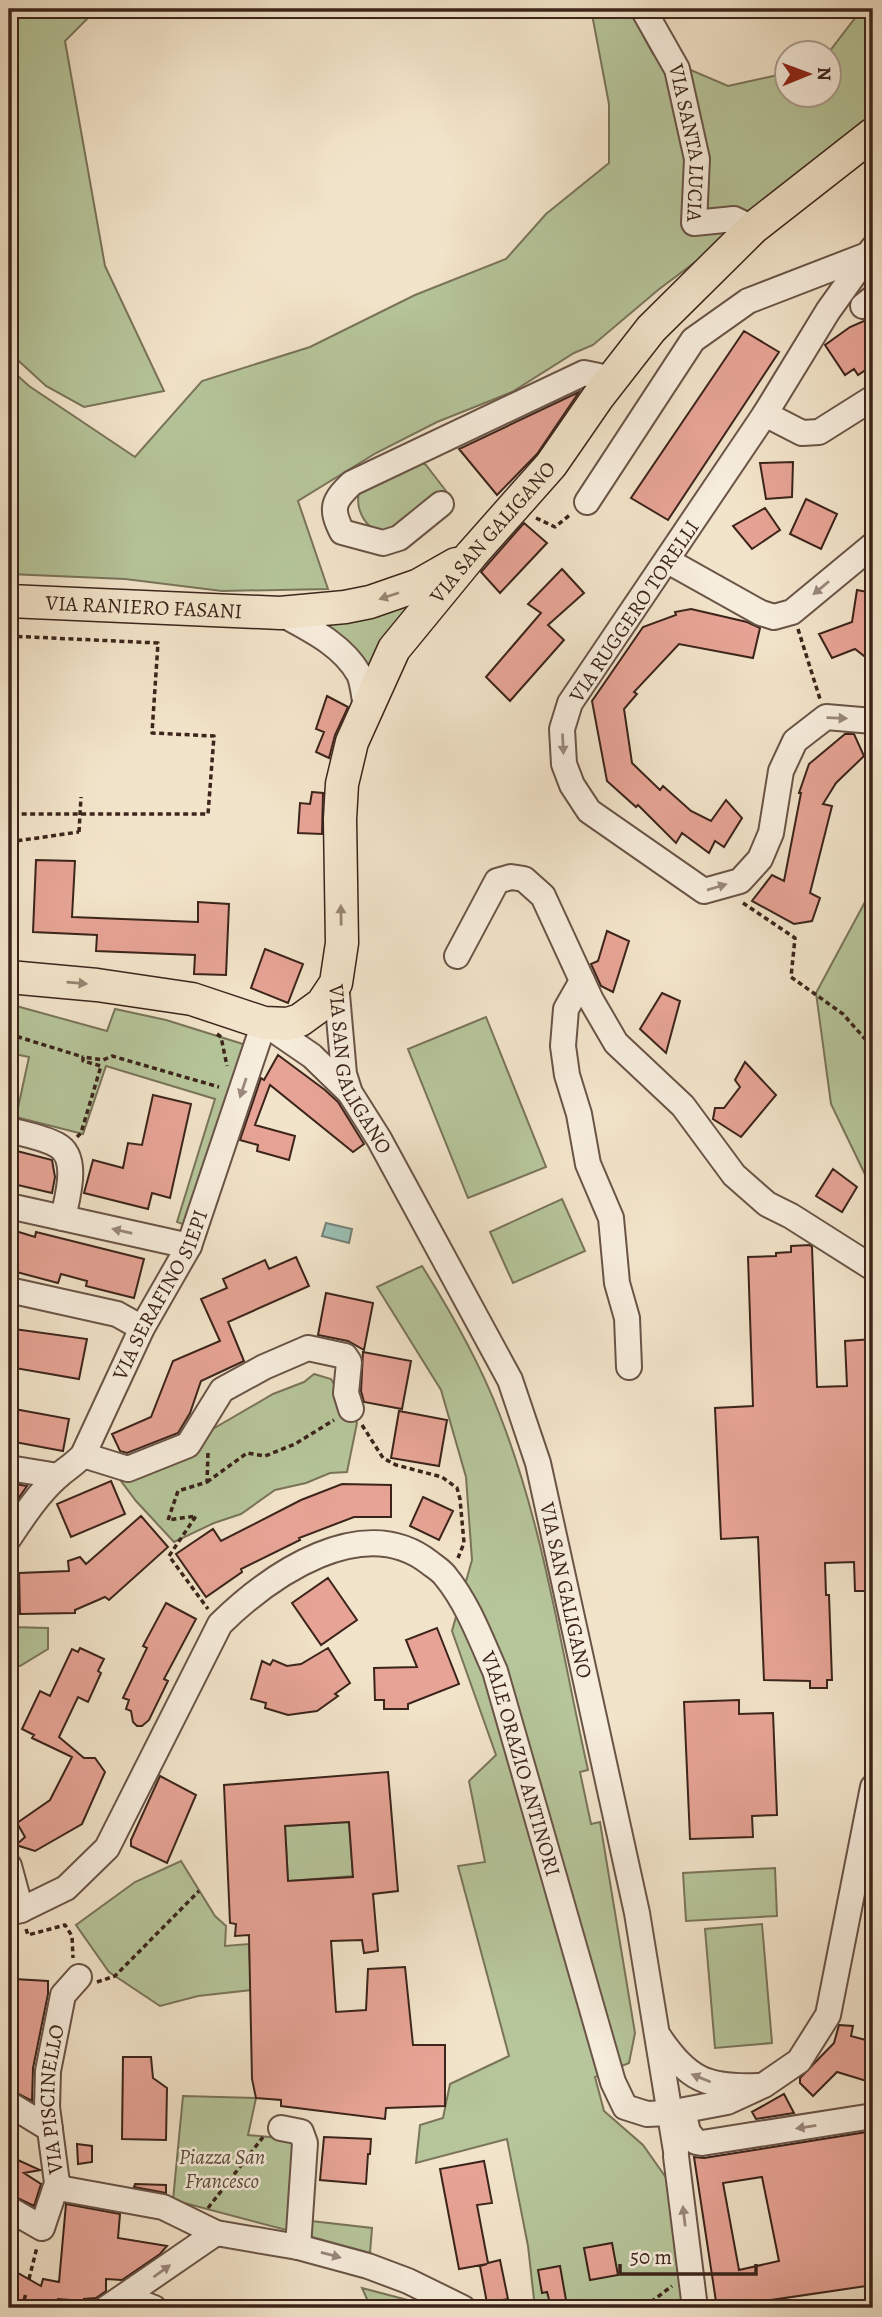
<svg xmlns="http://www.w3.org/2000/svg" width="882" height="2317" viewBox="0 0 882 2317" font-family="Alegreya,serif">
  <rect width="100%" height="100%" fill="#f2e4ca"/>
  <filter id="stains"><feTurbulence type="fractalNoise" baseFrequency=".00286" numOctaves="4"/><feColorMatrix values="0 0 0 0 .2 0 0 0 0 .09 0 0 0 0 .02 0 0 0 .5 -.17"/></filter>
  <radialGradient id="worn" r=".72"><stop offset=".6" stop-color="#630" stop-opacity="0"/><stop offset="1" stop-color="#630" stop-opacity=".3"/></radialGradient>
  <path fill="#b6c59a" stroke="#79745a" stroke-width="2" d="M9,9H97L65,41L105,266L164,391L84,407L46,386L9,352Z
    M591,9H629L653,54L728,86L787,73L788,94H830L829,52L862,9H873V120L772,204L658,290L593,345L574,353L512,392L437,422L376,453L298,501L328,589L222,591L125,579L9,574V368L29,386L135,457L202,381L310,347L415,295L506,259L546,214L609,163V104Z
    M415,459L426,465L446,491L396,535C389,533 379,533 373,529C360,519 355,503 360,488Z
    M410,605L370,667L345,643L310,622L376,616Z
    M873,891V1191L831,1104L816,993L866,900Z
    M9,1004L107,1031L115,1009L166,1020L246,1045L188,1226L177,1222L215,1099L106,1066L83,1134L16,1117L29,1057L9,1053Z
    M486,1017L546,1167L468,1198L408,1049Z
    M562,1199L585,1251L513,1283L490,1232Z
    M422,1266C451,1312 479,1361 499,1413C544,1527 561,1650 588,1770L580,1772L591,1824L600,1822L635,2033L629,2063L595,2077L604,2111L643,2145L667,2179L683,2308H535L528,2246L507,2139L416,2163L420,2125L443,2118L450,2084L509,2056L458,1866L485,1862L469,1781L496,1755L452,1631L472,1560L466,1477L441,1390L377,1287Z
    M314,1374L331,1379L357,1423L347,1472L330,1473L306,1483L275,1490L241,1514L214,1523L174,1542L136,1501L121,1481L155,1470L211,1430L273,1394L304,1382Z
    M11,1627L48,1628V1649L20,1666H10Z
    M349,1822L353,1876L288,1881L285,1826Z
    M181,1861L215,1916L226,1926L225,1946L249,1944L251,1990L198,1996L160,2006L109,1972L76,1925L135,1882Z
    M775,1868L777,1916L686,1921L683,1873Z
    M762,1924L772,2043L715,2048L705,1929Z
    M183,2096L256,2098L248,2135L299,2140L294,2232L173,2200Z
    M311,2221L372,2228L370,2253L308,2236Z
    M362,2288L438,2308H371Z"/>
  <path fill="#9bbfb4" stroke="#758177" stroke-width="2" d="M326,1223L352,1229L349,1243L322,1236Z"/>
  <path fill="#e7a496" stroke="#3c241b" stroke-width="2" fill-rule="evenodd" d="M873,317V365L858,375L854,369L845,375L825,345L850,327Z
    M744,331L779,352L668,520L631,498Z
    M579,392L537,454L497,495L459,449Z
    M793,462L792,497L766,499L760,463Z
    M806,499L837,514L821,549L790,534Z
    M765,508L780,530L752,549L733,526Z
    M524,523L547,543L500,593L481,572Z
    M562,569L584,593L548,625L564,640L510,701L486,677L541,613L528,604Z
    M857,590L873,593V663L855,649L832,658L819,634L852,622Z
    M691,609L747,622L760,628L753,658L679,644L634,692L637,694L624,709L632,763L660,790L663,786L691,811L711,821L726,800L742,818L724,847L715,841L709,853L682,833L676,843L638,805L636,807L607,781L592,701L643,627L676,615L675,612Z
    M327,696L348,707L335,735L329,758L316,752L324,732L316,729Z
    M845,734H854L864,756L836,783L823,804L832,806L810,893L820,898L812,921L794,924L752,901L772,875L784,881L801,793H799L809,764Z
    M312,792L323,793L322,834L298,833L300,803L310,804Z
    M36,860L75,861L72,917L198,922V902L229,904L226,975L194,974L195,955L96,951L97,935L33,932Z
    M607,931L629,941L613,992L601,986L591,964L598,961Z
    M265,949L303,964L288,1003L251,988Z
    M662,993L680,1001L666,1053L640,1029Z
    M278,1055L325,1090L338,1102L364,1144L353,1152L270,1085L255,1125L295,1136L289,1160L257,1151L258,1145L240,1140L261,1078L264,1080Z
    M745,1062L776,1095L741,1137L713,1119L715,1108H724L740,1087L735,1080Z
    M153,1095L191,1104L170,1198L152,1193L148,1209L84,1193L93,1160L123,1168L128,1143L142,1145Z
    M9,1149L52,1160L55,1177L52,1193L9,1183Z
    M833,1169L857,1187L842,1212L816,1196Z
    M9,1229L35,1237L36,1232L144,1259L134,1298L86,1286L87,1281L61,1274L58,1283L9,1270Z
    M810,1245L812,1247L817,1387L847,1386L845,1341L873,1339V1591H855L854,1562L825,1563L826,1595H829L832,1680H827V1688H810V1681L764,1680L758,1537L721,1539L715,1408L753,1406L748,1257L776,1256V1253L791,1252V1246Z
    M296,1257L309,1286L228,1322L244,1361L201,1381L190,1413L178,1433L127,1453L120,1451L112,1434L151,1417L173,1361L220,1341L201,1299L227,1288L223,1279L265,1260L269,1269Z
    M326,1293L373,1303L364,1350L348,1341L318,1335Z
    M14,1329L87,1339L79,1379L9,1367V1349Z
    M363,1352L411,1361L402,1409L364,1402L361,1391Z
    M9,1408L69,1419L63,1451L9,1441Z
    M399,1411L447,1420L439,1466L391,1458Z
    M111,1481L125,1514L71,1537L57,1504Z
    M9,1483L27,1486L9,1512Z
    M342,1484L391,1485V1517H354L299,1538L300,1540L241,1569L242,1572L206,1597L176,1554L213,1529L221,1541L301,1500Z
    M423,1497L453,1511L439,1540L410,1526Z
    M141,1516L168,1547L109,1600L105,1597L75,1610V1613L20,1614L19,1573L69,1571L68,1561L80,1557L86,1564Z
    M328,1578L357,1620L321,1645L292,1603Z
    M166,1603L196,1619L164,1679L168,1681L149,1720L142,1726H137L133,1722L131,1711L126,1709L129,1700L123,1698L147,1648L143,1646Z
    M437,1628L459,1684L408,1704V1709H384V1700H375L374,1668L417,1667L406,1640Z
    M80,1648L104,1659L98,1671L101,1673L88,1702L78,1697L59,1737L84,1758H95L105,1772L82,1824L35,1851L16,1845L25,1837L17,1823L50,1800L72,1757L32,1738L34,1735L22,1729L40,1691L50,1696L72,1649L78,1652Z
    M328,1648L350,1683L335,1694L338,1696L317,1711L288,1715L265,1708L266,1703L251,1699L262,1661L270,1665L273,1660L287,1666L301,1664Z
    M739,1700V1714L773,1713L777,1815L752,1816L753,1837L690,1839L684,1702Z
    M388,1772L398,1891L373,1894L378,1951L364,1953L362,1940L331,1941L336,2012L366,2010L368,1969L405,1967L413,2045H445V2106L386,2108L385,2119L281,2106V2100L256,2098L252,2079L249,1935L235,1936L236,1924L230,1923L224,1785ZM349,1822L353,1877L288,1881L285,1826Z
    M160,1776L196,1795L167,1863L131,1846V1840Z
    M14,1979L48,1981V1994L33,2068L32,2101L9,2089V1995L13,1993Z
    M839,2025L853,2026L851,2036L873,2042V2083L837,2072L813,2096L800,2083V2078L834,2043Z
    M123,2057H151L153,2078L167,2088L166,2140L122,2139Z
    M784,2094L794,2113L756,2119L752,2112Z
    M873,2131V2285L717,2308L694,2157L704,2158ZM762,2177L779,2261L739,2270L723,2183Z
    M324,2137L371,2139L370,2154H368L366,2184L320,2180Z
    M77,2144L92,2146V2162L78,2164Z
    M9,2156L40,2170L24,2173L41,2184L34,2206L9,2194Z
    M484,2161L492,2203L477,2205L488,2263L500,2260L508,2299L487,2303L480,2266L487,2264L459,2269L440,2169Z
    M135,2184L166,2185V2193L134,2187Z
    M66,2204L120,2214L118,2238L167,2246L160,2254L122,2280L106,2279V2291L96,2298L84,2299V2301L58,2299L56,2308H9V2268L41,2286L43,2279L59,2282Z
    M612,2243L618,2275L590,2280L584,2248Z
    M560,2266L566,2300L550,2303L547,2292L542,2293L538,2270Z"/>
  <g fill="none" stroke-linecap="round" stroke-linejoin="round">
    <defs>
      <g id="minor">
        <path id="s1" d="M643,9L677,69L697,159L694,223L734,219L753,228"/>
        <path d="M873,248L828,311L765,414L570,703L562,729L564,764L572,785L589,811L704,891L740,881L760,859L771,833L781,771L795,741L826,717L873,721"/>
        <path d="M863,306L873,298"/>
        <path d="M765,414L802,433L819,432L873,398"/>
        <path d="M587,502L693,340L748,301L867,255"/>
        <path d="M441,504L399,538L383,543L342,532C330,508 333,501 352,483L584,373L613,379"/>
        <path d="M668,561L761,613L774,617L792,612L873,545"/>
        <path d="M280,613C309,629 342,644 359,674C363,683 364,697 366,707"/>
        <path d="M457,956L497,881L511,877L524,879L543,896L591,1000L616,1043L683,1106L734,1175L767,1204L791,1216L873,1268"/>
        <path d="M582,981L566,1009L563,1046L567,1075L579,1114L588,1164L611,1218L617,1283L627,1318L629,1367"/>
        <path id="s2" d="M336,983L344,1074L350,1093L379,1139L510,1380L538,1463L637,1913L676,2151"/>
        <path d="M9,1130C24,1134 43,1137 57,1145C80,1157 67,1198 63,1218"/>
        <path d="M9,1206L189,1246"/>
        <path d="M9,1290L117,1314L142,1328"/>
        <path d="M83,1455L128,1469L188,1445L222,1390L264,1367L308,1348L345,1356L349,1362L346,1393L351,1409"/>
        <path d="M9,1468L58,1476"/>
        <path id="s3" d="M9,1538C23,1517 38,1494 57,1477C66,1469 75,1464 83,1455L142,1328L189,1246L264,1023L312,1056L349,1092"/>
        <path d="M9,1866L21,1910"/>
        <path id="s4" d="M9,1913L21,1910L66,1888L107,1848L220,1624C270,1575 363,1510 430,1563C435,1567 442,1571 446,1577C468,1604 481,1640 495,1671L613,2082L625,2107L647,2114L669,2113L727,2102L764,2085L799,2061L828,2015L873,1787"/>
        <path d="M659,2037C687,2079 707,2088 757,2086"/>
        <path d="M9,2104L50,2129"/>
        <path d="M683,2111L688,2132L696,2142L702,2143L873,2116"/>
        <path d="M281,2128L301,2132L305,2143L298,2247"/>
        <path d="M676,2156L695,2308"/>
        <path d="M57,2183L64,2189L163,2207L216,2233L298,2247L368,2266L408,2281L463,2308"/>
        <path id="s5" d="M9,2209L42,2228L57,2183L47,2107L48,2071L63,1995L79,1977"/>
        <path d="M126,2297L154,2308"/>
        <path d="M107,2308L216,2233"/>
      </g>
      <g id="major">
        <path id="s6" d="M9,601L280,613L345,607L370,602L419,585L456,564"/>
        <path id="s7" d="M9,977L97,985L192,999L264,1023L288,1024L300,1020L322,1004L336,983L342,943L340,819L342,784L352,742L394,649L472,554L551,465L598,397L651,329L753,228L873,134"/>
      </g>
    </defs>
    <use href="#minor" stroke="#6a5447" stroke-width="28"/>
    <use href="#major" stroke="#3c241b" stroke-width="35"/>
    <path stroke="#3c241b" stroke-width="3.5" stroke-dasharray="5 3.5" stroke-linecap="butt" d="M536,518L555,527L571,514
      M798,629L820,699
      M9,636L158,643L152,733L214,736L208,814H9
      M9,842L79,832
      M743,903L795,938L791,977L843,1014L873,1048
      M9,1034L83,1057
      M217,1034L221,1037L227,1066
      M77,1137L81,1133L101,1066L83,1061V1057L103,1060L112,1056L219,1087
      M362,1425L383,1458L396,1465L442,1477L457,1488L460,1499L464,1543L458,1558
      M208,1453L207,1482L178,1491L168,1520L196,1516L169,1556L208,1609
      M207,1482L247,1453L265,1456L295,1444L334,1420
      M26,1929L28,1935L65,1925L72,1936L73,1958
      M97,1982L115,1976L199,1891
      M208,2208L263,2137
      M29,2279L37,2247
      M651,2302L672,2286
      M22,2308L26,2293"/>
    <use href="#minor" stroke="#f7eddd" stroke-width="24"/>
    <use href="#major" stroke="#f2e4ca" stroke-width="32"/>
    <path stroke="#3c241b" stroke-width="3.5" stroke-dasharray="5 3.5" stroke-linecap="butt" d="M79,832L81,797"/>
  </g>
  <defs><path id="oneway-solid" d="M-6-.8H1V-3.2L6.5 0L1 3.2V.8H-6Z" transform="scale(1.75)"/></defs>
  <g fill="#9a887c">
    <use href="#oneway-solid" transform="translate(821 588) rotate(140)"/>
    <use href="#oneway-solid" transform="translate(837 718) rotate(2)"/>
    <use href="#oneway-solid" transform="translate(563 744) rotate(87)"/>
    <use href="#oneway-solid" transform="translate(717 887) rotate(-17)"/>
    <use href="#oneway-solid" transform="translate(243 1088) rotate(108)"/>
    <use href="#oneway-solid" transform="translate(122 1231) rotate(-167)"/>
    <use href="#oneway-solid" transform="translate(701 2078) rotate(-158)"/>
    <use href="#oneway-solid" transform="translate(806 2127) rotate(171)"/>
    <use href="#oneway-solid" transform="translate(684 2216) rotate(-97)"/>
    <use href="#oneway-solid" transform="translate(331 2255) rotate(15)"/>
    <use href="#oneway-solid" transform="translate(162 2271) rotate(-36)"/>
  </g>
  <g fill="#978472">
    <use href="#oneway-solid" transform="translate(389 596) rotate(162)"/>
    <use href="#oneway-solid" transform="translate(341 915) rotate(-91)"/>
    <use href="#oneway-solid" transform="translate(77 983) rotate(5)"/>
  </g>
  <g text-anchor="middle" stroke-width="5" stroke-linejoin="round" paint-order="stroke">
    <g font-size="21" fill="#3c241b" stroke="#f7eddd">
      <text dy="7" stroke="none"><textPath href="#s1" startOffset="144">VIA SANTA LUCIA</textPath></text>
      <text dy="7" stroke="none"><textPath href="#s7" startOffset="847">VIA SAN GALIGANO</textPath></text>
      <text dy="7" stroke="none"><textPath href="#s6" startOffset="135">VIA RANIERO FASANI</textPath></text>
      <text transform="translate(634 611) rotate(-56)" y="7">VIA RUGGERO TORELLI</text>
      <text dy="7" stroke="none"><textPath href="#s2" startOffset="91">VIA SAN GALIGANO</textPath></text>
      <text dy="7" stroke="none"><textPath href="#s3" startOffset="290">VIA SERAFINO SIEPI</textPath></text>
      <text dy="7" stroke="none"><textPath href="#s2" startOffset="658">VIA SAN GALIGANO</textPath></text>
      <text dy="7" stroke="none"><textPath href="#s4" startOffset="833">VIALE ORAZIO ANTINORI</textPath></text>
      <text dy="7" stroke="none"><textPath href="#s5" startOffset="170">VIA PISCINELLO</textPath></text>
    </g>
    <g font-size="21" font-style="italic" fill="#5a4c3b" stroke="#f7eddd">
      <text x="222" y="2164">Piazza San<tspan x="222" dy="24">Francesco</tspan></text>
    </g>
  </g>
  <rect width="882" height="2317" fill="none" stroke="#f2e4ca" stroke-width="35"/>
  <rect x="10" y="10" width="861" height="2296" fill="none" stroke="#3c241b" stroke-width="3.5"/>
  <rect x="18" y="18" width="847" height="2282" fill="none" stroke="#3c241b" stroke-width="2"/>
  <g transform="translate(808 74) rotate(89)"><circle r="33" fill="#f7eddd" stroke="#ac9d8f" stroke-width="2"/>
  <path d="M0-5L12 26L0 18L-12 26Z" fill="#8f2418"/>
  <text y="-10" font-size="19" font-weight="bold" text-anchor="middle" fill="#3c241b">N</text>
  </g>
  <path d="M620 2264v10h136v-10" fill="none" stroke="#3c241b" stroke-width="3.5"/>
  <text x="630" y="2264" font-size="21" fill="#3c241b" stroke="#f7eddd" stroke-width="5" paint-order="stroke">50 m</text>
  <rect width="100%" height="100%" filter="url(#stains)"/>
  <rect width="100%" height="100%" fill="url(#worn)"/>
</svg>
